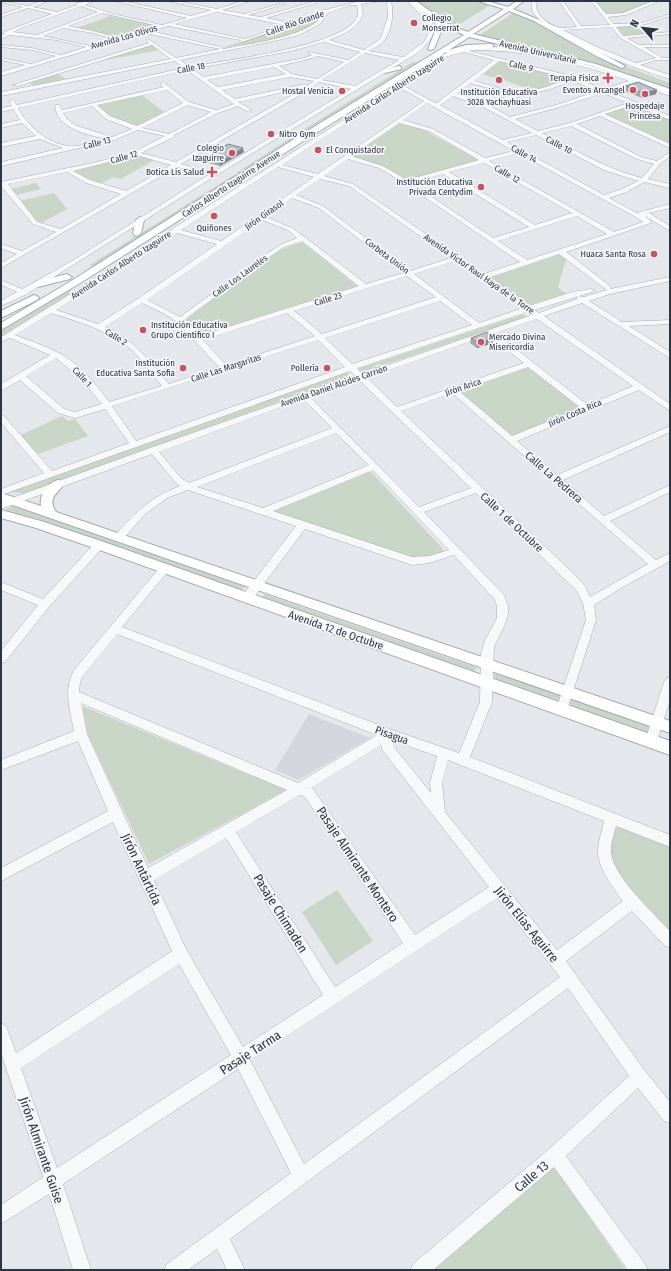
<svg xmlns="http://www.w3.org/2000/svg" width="671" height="1271" viewBox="0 0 671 1271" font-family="'Fira Sans Condensed',sans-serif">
  <rect width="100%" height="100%" fill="#e4e7eb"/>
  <path fill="#d3d6dd" d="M309,714L370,738L298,780L275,770Z"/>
  <path fill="#c9d5c6" d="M417,1H475L490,5L454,28L441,21Z
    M596,1H654C644,5 615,19 606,13C602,11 599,4 596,1Z
    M515,12L541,24L598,56L670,83V89L615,70L478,36Z
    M325,13C318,35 243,46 222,48Z
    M110,16L158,25V26L118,38L77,28Z
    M634,26L649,35L625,36L616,27Z
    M152,44L160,50L100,61L99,60Z
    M499,61L562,77L570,79L533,91L507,81L481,74Z
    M413,62L419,63L304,134L298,133Z
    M57,73L66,79L36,86L28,82Z
    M142,95L164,112L137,126L105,116L95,105Z
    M634,104L670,119V146L604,115Z
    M400,123L418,127L479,160L406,181L380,165L351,156Z
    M292,137H298L242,175L236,173Z
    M136,154L154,160L121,179L113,177L99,184L84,179L71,171Z
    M234,175L240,176L95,267L90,265Z
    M36,183L41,189L16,195L11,189Z
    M54,193L67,209L41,223L34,219L20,201Z
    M302,242L357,286L201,335L185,320L280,250Z
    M562,253L567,256L558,287L566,294L528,305L489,277Z
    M72,288L68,296L1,338V330Z
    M523,314L526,316L524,318L362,372L358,371L359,368Z
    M527,367L581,408L511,438L457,392Z
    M345,373H349L347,377L25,494L9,491Z
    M62,416L68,421L75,419L88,436L38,454L21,435Z
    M368,471L372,473L443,549L442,553L429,558L408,557L274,512L276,509Z
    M14,505L244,586L245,587L240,590L39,519L7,512L6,509Z
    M264,594L475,667L477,669L473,671L263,597Z
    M497,673L558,695L560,696V699L557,700L495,679L494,674Z
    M572,700L647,725L650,730L647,732L572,706L569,703Z
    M82,706L286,790L149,864L87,733Z
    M621,826L670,845V932L615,871L609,854L612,830Z
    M337,890L373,941L336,965L302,912Z
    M553,1165L626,1270H434Z"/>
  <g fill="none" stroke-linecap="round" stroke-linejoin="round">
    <defs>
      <path id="minor" d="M1,1L28,6L42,1H48L33,7L57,12L77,5L76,3L94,1L85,5L113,14L162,25L187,18L115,1H123L191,16L211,10L167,1H176L217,9L243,1H250L222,10L244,14L283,3L285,4L248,15L261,17L316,1V3L266,18L290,23L325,10L356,2L355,1H383L361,4L363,14C358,29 342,35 329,40L364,50L379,40L381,37L388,17L387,1H391C394,13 392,32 383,42C379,46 373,48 369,51L403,57L424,42L430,30L426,20L407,1H412C434,20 444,29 419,52L215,176L76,263L27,294L1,306V301L17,292L1,285V280L22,289L72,261L208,175L177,167L1,268V263L17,254L1,248V244L22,251L56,232L33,224L1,186V182L97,162L134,152L165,136L138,130L114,140L1,166V162L63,148L40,139L1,147V143L36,136L22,123L1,128V124L20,120L13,109L1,112V108L12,106L9,101L12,99L17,105L184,68L175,61L1,96V92L171,59L152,45L18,86L13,85L149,43L146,40L148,39L176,58L220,49L145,33L1,76V72L25,65L1,60V58L31,64L56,56L32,50L1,47V45L32,48L61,55L86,47L56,40L9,35L1,39V36L4,34V32L52,14L28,8L1,17V15L23,7L1,2ZM350,5H357C359,12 358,17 354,22C330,48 226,60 189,67L180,60L274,41L299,35L320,24L328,13ZM81,6L98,12L37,35L13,32L21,28ZM217,12L285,25L245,39L174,24ZM102,13L158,26L119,38L93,31L68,26ZM323,14C312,37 246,44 223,49L221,47L150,31L169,26L240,40L242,42ZM63,28L93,33L114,39L91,46L43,36ZM324,42L360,52L348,60L310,52L308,53L312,55L304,58L204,77L192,69L291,51ZM365,53L399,60L355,86L322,80ZM318,56L344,62L317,79L292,74L279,66L305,60ZM274,67L286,74L218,87L207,80ZM187,70L234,104L216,110L189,102L163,82L160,84L164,87L62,110L59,105H55C56,128 86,134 105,139C96,141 77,148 68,146C47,143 28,126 18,108ZM290,77L314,81L307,86L305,84L235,99L222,90ZM319,82L351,89L212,173L181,164L302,94ZM304,88L176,162L141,153L174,137V135L218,113L238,106L247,111L252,110L238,102ZM167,90L183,103L137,126L110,116L97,105ZM187,105L211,112L169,134L142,128ZM92,106L106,119L132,129L112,137L77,126L67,119L63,113ZM136,155L171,165L126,191L90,180L73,171ZM67,172L86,183L121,194L61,229L37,222L8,184Z
        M532,1H536C534,13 546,23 557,27C562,29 571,27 577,27L559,1H563L581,26L610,25L591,1H595L606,14L623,13L653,1H659L626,15L608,17L614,24L642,23L670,14V16L642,25L616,27L623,36L670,32V34L627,38L639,45H670V47H644L662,58H670V60H656L640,65L670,75V79C632,68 595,52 560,32C551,28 541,23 535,15C531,11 531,6 532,1ZM612,27L620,38L656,58L636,63L595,46L563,30Z
        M502,47C560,54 615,73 670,92V96L634,83L608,91L670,116V120L633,105L605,114L670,144V148L600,116L577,124L641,157L657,161L670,152V156L660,164L648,179L670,184V188L644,182L627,192L609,198L637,213L670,204V208L649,213L670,226V231L643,215L651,221V223L566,252L610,286V289L670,277V281L610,294L589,301L622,322L670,320V324L629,326L670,352V358L582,303L544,316L670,404V411L639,390L517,441L557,475L670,426V432L563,480L604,516L670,485V492L610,521L656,560L670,553V561L621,588L594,605L596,620L566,713L562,715L558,713L556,710L586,620L583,603L577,591L476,493L424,512L504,595L508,606V613L505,624L494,647L492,702L470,757L670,835V847L616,826C614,835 610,844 611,853C614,877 653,913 670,931V948L665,946L632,911L566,961L645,1071L670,1102V1123L664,1121L638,1088L566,1156L645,1264L648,1270H628L554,1167L433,1270H410L413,1264L549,1149L629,1076L568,988L230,1239L245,1270H227L217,1249L188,1270H164L167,1264L291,1173L238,1069L63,1184L91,1270H73L49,1194L1,1224V1205L43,1177L1,1053V1023L6,1026L16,1053L172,951L113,822L1,881V868L108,811L78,741L1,770V760L74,731C70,710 63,690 74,670L161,566H169L170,569L122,627L392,730L459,753L480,702L481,654L485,640L497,618V606L495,600L454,555L429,563L412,565L305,529L251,601H243L242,598L243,595L296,526L188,490L167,498L145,514L123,539H115L114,537L115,535C138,511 149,498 180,486L175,482L152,454L1,509V502L150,448L355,376L350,371L1,495V489L44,473L1,423V415L4,416L52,471L129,443L105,409L75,418L58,413L20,380L1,391V384L50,355L10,338L1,342V337L72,293L398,85C412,75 426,62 442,55C460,46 483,48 502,47ZM474,50C529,50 577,63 629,81L603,89L567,75L469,51ZM464,52L494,60L437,103H435L404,86L445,57ZM499,61L563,77L568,79L546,87L515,95L496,87L474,81ZM573,81L598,91L556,105L510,117L488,105L550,89ZM470,83L492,89L509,96L483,103L457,93ZM400,88L424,101L318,174L282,165ZM603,93L628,103L570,123L538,131L515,119L560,107ZM453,96L481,106L532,133L503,140L440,105ZM427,103L432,106L514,151L485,158L433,129L403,120ZM399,123L429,131L479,160L407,180L383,166L351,156ZM571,126L637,159L654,164L642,178C606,169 575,150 542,133ZM536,135L604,170L638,181L622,189L604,195L507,142ZM518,153L634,216L643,222L614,232L489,161ZM348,159L379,168L404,183L520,262L484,274L353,184L324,176ZM484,163L572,213L535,225L449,172ZM278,167L314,177L221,241L181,230ZM443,174L529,227L493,238L411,183ZM320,179L349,186L451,258L410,271L323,206L296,195ZM292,198L319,208L403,273L366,284L307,239L306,237L303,236L292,228L266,217ZM577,216L607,234L527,260L498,241ZM262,220L288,230L297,238L280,245L268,253L180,317L147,300ZM177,233L217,244L139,298L98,324L56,310ZM302,241L359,286L199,336L184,320L272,255L284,247ZM559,254L607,290L584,297L577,296V299L539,313L534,310L595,291L591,289L572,292L529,306L488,278ZM455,261L523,308L479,323L414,274ZM407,276L436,297L322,334L294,311ZM440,301L472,325L352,364L325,338ZM142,303L165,314L177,322L219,367L169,384C148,360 135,340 105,327ZM527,312L532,315L362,374L357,368ZM51,313C79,322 109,330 132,350C143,361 152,374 162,386L109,402C96,384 80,365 61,354C46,346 30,341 15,335ZM287,313L315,336L226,365L203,340ZM537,319L633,386L588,405L495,333ZM488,335L524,363L397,407L367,378ZM318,340L345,367L136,441L112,406ZM56,358L80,378L102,404L75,412L64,409L26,376ZM528,367L581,408L512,436L459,391ZM359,380L471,488L419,507L310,397ZM452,393L648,564L590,597L585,586L574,574L401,411ZM303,399L332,428L189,483L181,478L159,452ZM336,433L369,465L263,508L197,487ZM373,470L449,550L429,556L412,557L273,511ZM117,634L377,735L298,783L79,692L80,682L83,676ZM81,703L287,790L148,868L87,734ZM394,741L437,756L430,783L431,793L393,746ZM381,745L383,751L489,887L415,935L313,789L311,788ZM448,760L604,821C602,830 599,840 598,849C597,868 613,887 623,901L557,950L445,812L442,783ZM300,795L305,797L403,943L335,987L236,832ZM226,838L323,995L243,1047L186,949L154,880ZM497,898L560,977L304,1164L250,1060ZM179,964L231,1055L57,1168L21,1068Z
        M99,541L103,543L104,545L103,547L49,607L5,662L1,663V651L38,605L1,590V582L43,599L95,543Z
        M670,677V700L657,741L655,745L651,746L647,745L645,741L664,682L666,679Z"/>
      <path id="major" d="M410,1H416L448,24L468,32L504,9L478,1H487L508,7L517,1H524L513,9L549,24L625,66L622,68L598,57L534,21L509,11L473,34L596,64L670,89V93L592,66L469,37L449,50L466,45L491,44L494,46L491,48L466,49L449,54L446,52L305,140L82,282L1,330V323L76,278L299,136L464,35L441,24L442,29L434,49L429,50L428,49L436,29L435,20Z
        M399,66L401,67V69L385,73L382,71Z
        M140,217L144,220L141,233L137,236L134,235L133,233L136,220Z
        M67,274L72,277L70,279L38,287L33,284L35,282Z
        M34,295L37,296L39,298L37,300L1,318V311Z
        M58,480L62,481L64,484C57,495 47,497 56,512L670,721V733L1,501V493L41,506C39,495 47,483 58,480Z
        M1,510L41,521L104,542L670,741V755L94,548L33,527L1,518Z"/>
    </defs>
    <use href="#minor" stroke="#a9aeb5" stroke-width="1"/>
    <use href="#major" stroke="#a4abb6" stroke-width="2"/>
    <use href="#minor" fill="#f7f8fa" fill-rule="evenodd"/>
    <use href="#major" fill="#fff" fill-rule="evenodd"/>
  </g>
  <path fill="#a2a5ac" d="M626,86L656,94L642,98L625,91Z
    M244,152L220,166L205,162V158Z
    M471,338H494L493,343L477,348L470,343Z"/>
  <path fill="#84868c" d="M657,90L656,94L642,98L643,93Z
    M243,148L244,152L220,166V162Z
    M494,338L493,343L477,348L478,343Z"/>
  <path fill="#bcc0c8" stroke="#84868c" d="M638,82L657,90L643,93L626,86Z
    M228,144L243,148L220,162L205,158Z
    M487,332L494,338L478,343L471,338Z"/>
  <g fill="#c6535f" stroke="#f4f6f9" stroke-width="1.5">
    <circle cx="414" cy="23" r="4"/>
    <path d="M606 72h4v4h4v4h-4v4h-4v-4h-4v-4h4z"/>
    <circle cx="499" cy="80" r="4"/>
    <circle cx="633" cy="90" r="4"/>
    <circle cx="342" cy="91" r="4"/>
    <circle cx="645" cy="94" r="4"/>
    <circle cx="271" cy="134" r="4"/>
    <circle cx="318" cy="150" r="4"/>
    <circle cx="232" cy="153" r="4"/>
    <path d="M210 166h4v4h4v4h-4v4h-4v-4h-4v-4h4z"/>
    <circle cx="481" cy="187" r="4"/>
    <circle cx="214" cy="216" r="4"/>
    <circle cx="654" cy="254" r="4"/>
    <circle cx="143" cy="330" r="4"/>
    <circle cx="481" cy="342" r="4"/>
    <circle cx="183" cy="368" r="4"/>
    <circle cx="327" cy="368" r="4"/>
  </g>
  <g text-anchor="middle" stroke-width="3.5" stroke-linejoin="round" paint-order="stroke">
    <g font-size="9" fill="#2d3443" stroke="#f4f6f9" text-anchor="end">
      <text x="422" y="21" text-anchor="start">Collegio<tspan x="422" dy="10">Monserrat</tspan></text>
      <text x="599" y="81">Terapia Fisica</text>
      <text x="625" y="93">Eventos Arcangel</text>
      <text x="334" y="94">Hostal Venicia</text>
      <text x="499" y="95" text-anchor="middle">Institución Educativa<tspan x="499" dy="10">3028 Yachayhuasi</tspan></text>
      <text x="645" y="109" text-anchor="middle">Hospedaje<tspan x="645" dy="10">Princesa</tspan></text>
      <text x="279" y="137" text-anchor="start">Nitro Gym</text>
      <text x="224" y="151">Colegio<tspan x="224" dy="10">Izaguirre</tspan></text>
      <text x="326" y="153" text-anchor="start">El Conquistador</text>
      <text x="204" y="175">Botica Lis Salud</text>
      <text x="473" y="185">Institución Educativa<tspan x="473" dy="10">Privada Centydim</tspan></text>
      <text x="214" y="231" text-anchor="middle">Quiñones</text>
      <text x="646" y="257">Huaca Santa Rosa</text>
      <text x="151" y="328" text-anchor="start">Institución Educativa<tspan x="151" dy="10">Grupo Cientifico I</tspan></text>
      <text x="489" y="340" text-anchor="start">Mercado Divina<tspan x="489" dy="10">Misericordia</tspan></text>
      <text x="175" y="366">Institución<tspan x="175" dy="10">Educativa Santa Sofia</tspan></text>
      <text x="319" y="371">Pollería</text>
    </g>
    <g font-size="9" fill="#2d3443" stroke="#f4f6f9">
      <text transform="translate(295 23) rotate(-19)" y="3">Calle Río Grande</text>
      <text transform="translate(124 37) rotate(-16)" y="3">Avenida Los Olivos</text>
      <text transform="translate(538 52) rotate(13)" y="3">Avenida Universitaria</text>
      <text transform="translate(521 66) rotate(14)" y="3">Calle 9</text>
      <text transform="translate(191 68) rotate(-11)" y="3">Calle 18</text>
      <text transform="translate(394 89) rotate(-33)" y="3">Avenida Carlos Alberto Izaguirre</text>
      <text transform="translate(97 143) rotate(-14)" y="3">Calle 13</text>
      <text transform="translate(559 145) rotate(28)" y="3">Calle 10</text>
      <text transform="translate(524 154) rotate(29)" y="3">Calle 14</text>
      <text transform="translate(124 157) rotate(-16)" y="3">Calle 12</text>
      <text transform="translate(507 174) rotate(30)" y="3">Calle 12</text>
      <text transform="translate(231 184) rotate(-33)" y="3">Carlos Alberto Izaguirre Avenue</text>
      <text transform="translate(264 215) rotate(-35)" y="3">Jirón Girasol</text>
      <text transform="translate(387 256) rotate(37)" y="3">Corbeta Unión</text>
      <text transform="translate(121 265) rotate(-33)" y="3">Avenida Carlos Alberto Izaguirre</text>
      <text transform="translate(479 274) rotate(35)" y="3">Avenida Victor Raul Haya de la Torre</text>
      <text transform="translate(240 276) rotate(-36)" y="3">Calle Los Laureles</text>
      <text transform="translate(328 299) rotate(-17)" y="3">Calle 23</text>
      <text transform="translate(116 337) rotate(31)" y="3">Calle 2</text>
      <text transform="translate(226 368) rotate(-18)" y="3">Calle Las Margaritas</text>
      <text transform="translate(82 377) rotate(47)" y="3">Calle 1</text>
      <text transform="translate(334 386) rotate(-19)" y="3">Avenida Daniel Alcides Carrión</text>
      <text transform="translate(463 387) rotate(-19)" y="3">Jirón Arica</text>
      <text transform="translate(575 413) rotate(-23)" y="3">Jirón Costa Rica</text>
    </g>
    <g font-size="11" fill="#2d3443" stroke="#f4f6f9">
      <text transform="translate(554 477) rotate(41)" y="4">Calle La Pedrera</text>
      <text transform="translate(512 522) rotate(43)" y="4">Calle 1 de Octubre</text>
      <text transform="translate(336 630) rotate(19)" y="4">Avenida 12 de Octubre</text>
      <text transform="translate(392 735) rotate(20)" y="4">Pisagua</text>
    </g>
    <g font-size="13" fill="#2d3443" stroke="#f4f6f9">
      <text transform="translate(358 864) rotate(56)" y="5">Pasaje Almirante Montero</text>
      <text transform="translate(142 869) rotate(65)" y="5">Jirón Antártida</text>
      <text transform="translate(281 913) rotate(58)" y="5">Pasaje Chimaden</text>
      <text transform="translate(527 924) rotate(51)" y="5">Jirón Elías Aguirre</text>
      <text transform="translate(250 1052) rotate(-33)" y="5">Pasaje Tarma</text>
      <text transform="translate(42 1150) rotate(71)" y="5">Jirón Almirante Guise</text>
      <text transform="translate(531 1176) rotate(-40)" y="5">Calle 13</text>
    </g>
  </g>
  <rect width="671" height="1271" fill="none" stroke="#2d3443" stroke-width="4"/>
  <g transform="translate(643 28) rotate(298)" stroke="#f4f6f9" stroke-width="3" paint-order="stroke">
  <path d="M0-3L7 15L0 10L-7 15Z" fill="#2d3443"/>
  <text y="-6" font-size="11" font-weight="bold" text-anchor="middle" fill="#2d3443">N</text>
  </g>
</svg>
